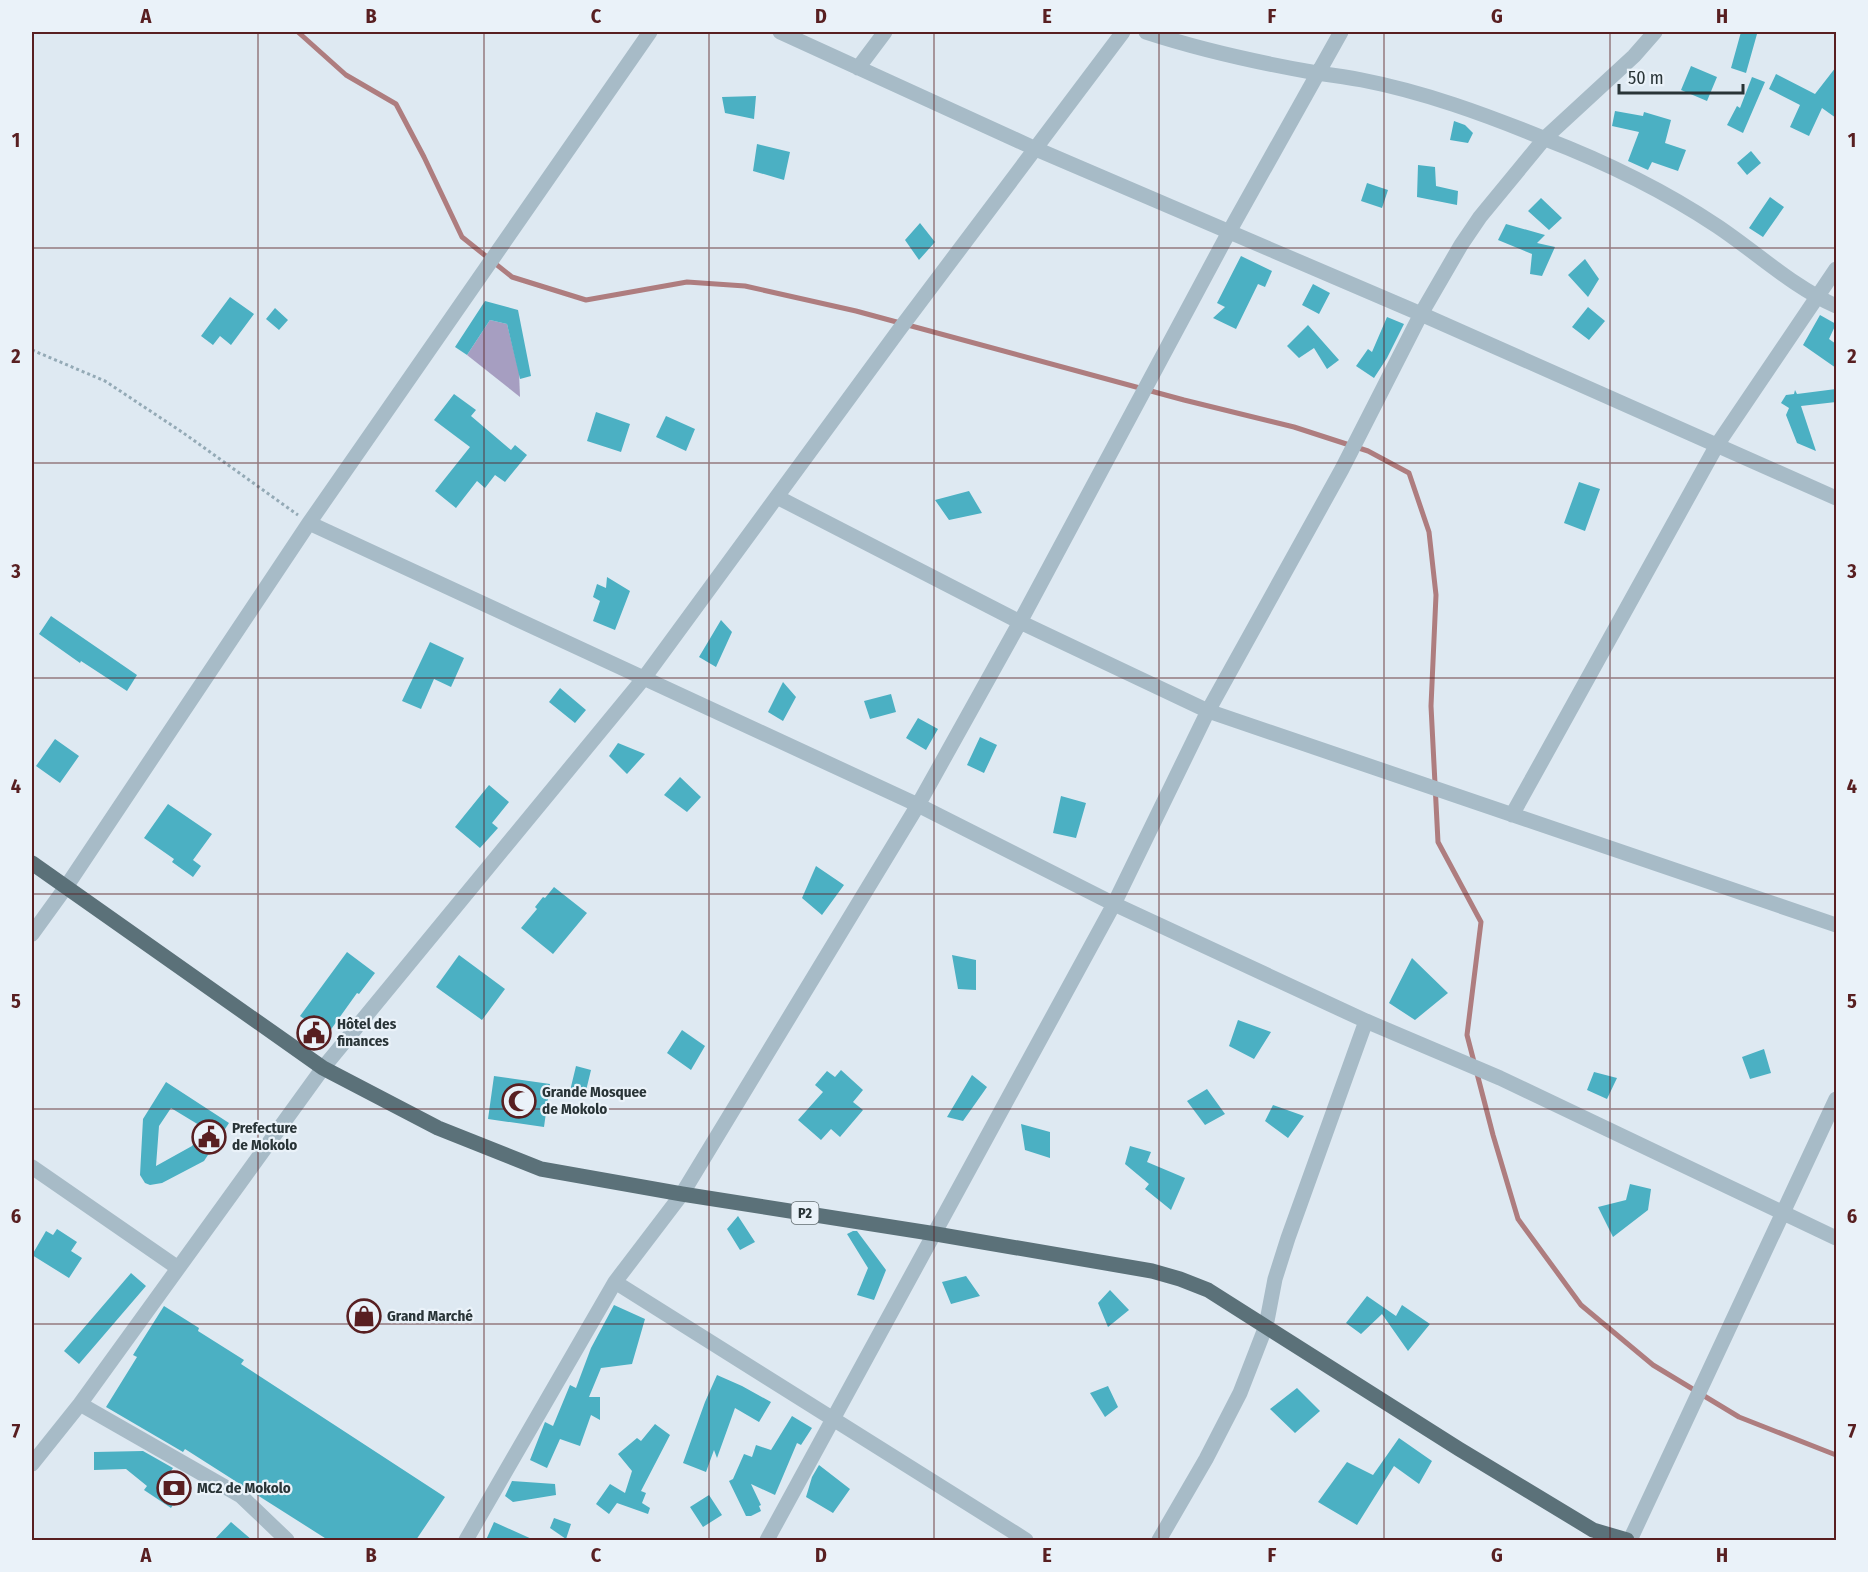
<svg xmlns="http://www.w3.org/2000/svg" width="1868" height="1572" viewBox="0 0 1868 1572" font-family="'Fira Sans Condensed',sans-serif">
  <rect width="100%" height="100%" fill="#dee9f2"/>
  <path fill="#a69ec1" d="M490,320L507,324L519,372L520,397L467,355Z"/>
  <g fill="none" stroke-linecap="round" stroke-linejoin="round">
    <path stroke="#ae7d7f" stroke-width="5" d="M298,32L346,75L396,104L424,157L462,237L512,277L586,300L687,282L745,286L856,311L1184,400L1294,427L1368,451L1409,473L1429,532L1436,595L1431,706L1438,842L1481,922L1467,1035L1493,1135L1518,1219L1581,1305L1653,1365L1739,1417L1836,1455"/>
  </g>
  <path fill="#4bb0c3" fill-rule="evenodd" d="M1741,32L1757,34L1746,73L1731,68Z
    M1691,66L1717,77L1707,101L1681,90Z
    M1836,67V118L1822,108L1809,136L1790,127L1800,105L1769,89L1776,74L1815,94Z
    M1752,77L1765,82L1743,133L1727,125L1737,106L1740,108Z
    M756,96L754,119L725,113L722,97Z
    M1615,111L1643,116L1644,112L1671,120L1665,143L1686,150L1678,171L1652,162L1648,170L1628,161L1639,132L1612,126Z
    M1454,121L1465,125L1473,133L1468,143L1450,140Z
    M757,144L790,152L784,180L753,171Z
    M1751,151L1761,163L1747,175L1737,163Z
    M1418,165L1435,167L1436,186L1458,191L1457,205L1417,197Z
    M1367,183L1388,190L1382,208L1361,201Z
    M1770,197L1784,207L1763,237L1749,228Z
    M1541,198L1562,218L1549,230L1528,211Z
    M920,223L935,242L919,260L905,240Z
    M1506,224L1545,235L1537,243L1555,247L1542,276L1530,274L1532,254L1498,240Z
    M1241,256L1272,271L1265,287L1258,284L1236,329L1213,318L1225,307L1217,303Z
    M1585,259L1599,279L1588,297L1568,275Z
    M1313,284L1330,293L1319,314L1302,305Z
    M230,297L254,314L231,345L220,336L213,345L201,336Z
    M485,301L518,310L531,376L520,379L507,324L490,320L467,355L455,347Z
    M1588,307L1605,321L1589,340L1572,327Z
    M275,308L288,320L279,330L266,319Z
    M1820,315L1836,324L1829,339L1836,344V368L1803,345Z
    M1387,317L1404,324L1387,358L1374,378L1356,366L1368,349L1372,352Z
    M1308,325L1339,360L1327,369L1314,348L1299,358L1287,346Z
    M1836,389V402L1801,406L1816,451L1797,443L1786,415L1789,408L1781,403L1786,395L1794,394L1795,390L1797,394Z
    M454,394L476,410L471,416L511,450L515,445L527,455L505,482L495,475L485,488L477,481L456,508L435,491L470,447L434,420Z
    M596,412L630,424L621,452L587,441Z
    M666,416L695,429L686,451L656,437Z
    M1579,482L1600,489L1585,531L1564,523Z
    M969,491L982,513L949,520L935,500Z
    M607,577L630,591L615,630L593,621L600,601L593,597L597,584L606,588Z
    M51,616L137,675L127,691L81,661L80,663L39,634Z
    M721,620L732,632L716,667L699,657Z
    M430,642L464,658L451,687L434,679L421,709L402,701Z
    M783,682L796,697L783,721L768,712Z
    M560,688L586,710L575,723L549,702Z
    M891,694L896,712L870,719L864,701Z
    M918,718L938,729L926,750L906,738Z
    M980,737L997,745L984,773L967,765Z
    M55,739L79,756L60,783L36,766Z
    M618,743L645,754L627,774L609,756Z
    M680,777L701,797L687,812L664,795Z
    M489,785L509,802L492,823L498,828L480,848L455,827Z
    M1061,796L1086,803L1076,838L1053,833Z
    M168,804L212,834L193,860L201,866L193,877L172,862L174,859L144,838Z
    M816,866L844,885L822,915L802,898Z
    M554,887L587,913L553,954L521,928L537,909L535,907L543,897L545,898Z
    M347,952L375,973L359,994L357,993L327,1035L300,1016Z
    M459,955L505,989L482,1020L436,987Z
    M952,955L976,960V990L958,989Z
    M1412,958L1448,993L1415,1020L1389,1003Z
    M1238,1020L1271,1032L1254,1059L1229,1046Z
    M682,1030L705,1046L691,1070L667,1053Z
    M1764,1049L1771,1073L1750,1079L1742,1057Z
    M576,1066L591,1070L584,1099L569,1095Z
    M841,1070L863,1090L853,1102L863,1110L840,1137L831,1129L821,1140L798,1120L823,1092L815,1085L827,1071L835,1077Z
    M1594,1072L1617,1078L1607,1099L1587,1090Z
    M972,1075L987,1087L963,1121L947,1117Z
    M494,1076L550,1084L544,1127L488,1119Z
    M166,1082L229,1123L204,1161L162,1183L150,1185L145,1183L140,1175L143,1119ZM171,1108L204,1128L192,1146L156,1166L159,1126Z
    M1207,1089L1225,1114L1205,1125L1187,1101Z
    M1273,1105L1304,1116L1288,1138L1265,1121Z
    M1021,1124L1050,1132V1158L1025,1150Z
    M1130,1146L1151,1152L1147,1162L1185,1178L1171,1210L1145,1189L1149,1184L1125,1164Z
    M1630,1184L1651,1189L1648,1210L1613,1237L1598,1207L1626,1200Z
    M738,1216L755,1242L740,1250L727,1229Z
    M57,1229L77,1242L71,1251L82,1258L69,1278L32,1255L46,1231L53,1235Z
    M853,1231H857L886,1270L874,1300L857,1295L868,1268L847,1234Z
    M131,1273L146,1286L79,1364L64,1351Z
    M966,1276L980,1296L951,1304L942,1282Z
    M1110,1290L1129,1310L1108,1327L1098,1303Z
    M1367,1296L1396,1316L1402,1305L1430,1324L1408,1351L1382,1314L1361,1334L1346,1323Z
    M614,1305L645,1319L632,1364L601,1368L589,1397H600V1420L591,1415L580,1446L560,1439L547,1468L530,1460L545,1422L553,1426L570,1385L576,1388L591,1348Z
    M164,1306L199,1328L198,1331L244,1360L241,1364L445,1497L416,1540H328L185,1449L183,1452L106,1407L137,1357L133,1355Z
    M717,1375L742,1386L771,1402L759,1422L735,1408L717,1458L714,1450L706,1472L683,1463L705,1402Z
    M1108,1386L1118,1407L1105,1417L1090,1393Z
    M1297,1388L1320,1411L1295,1433L1270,1409Z
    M792,1416L812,1428L801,1445L797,1443L775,1495L751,1484L761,1505L759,1506L761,1511L751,1516H746L729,1481L733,1479L744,1454L752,1457L756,1445L771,1450Z
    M655,1424L670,1435L641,1491L646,1493L642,1503L650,1508L648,1514L617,1503L609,1514L596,1504L610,1484L625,1493L632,1471L618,1454L637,1438L641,1441Z
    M1399,1438L1432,1461L1419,1484L1394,1466L1357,1525L1318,1502L1347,1462L1373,1475Z
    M143,1451L173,1468L167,1477L184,1488L171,1508L144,1490L147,1486L126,1469L94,1470V1452Z
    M819,1465L850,1489L833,1513L806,1497L812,1477Z
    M512,1481L555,1484L556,1495L513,1502L505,1496Z
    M709,1495L722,1515L703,1527L690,1507Z
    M554,1518L571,1524L566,1539L550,1528Z
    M231,1522L252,1540H214Z
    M494,1522L534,1540H486Z"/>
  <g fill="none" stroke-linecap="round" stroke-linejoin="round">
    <path stroke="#94aab6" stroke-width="3" stroke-dasharray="3 3" stroke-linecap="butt" d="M32,350L105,381L182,432L298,515"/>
    <path stroke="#a7bbc7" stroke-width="15" d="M780,32L1036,149L1421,314L1836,498
      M1146,32C1201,50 1260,63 1317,73C1332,75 1347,77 1362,80C1424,92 1484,114 1543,138C1603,161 1663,190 1717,226C1756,252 1793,287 1836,306
      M858,68L885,32
      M777,497L1020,622L1208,711L1836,925
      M309,523L918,805L1114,904L1366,1021L1500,1078L1836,1238
      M1512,815L1717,445L1836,269
      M32,934L66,887L309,523L650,32
      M32,1167L178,1268
      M615,1282L1026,1540
      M80,1404L241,1496L287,1540
      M32,1464L80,1404L323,1068L644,678L899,330L1123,32
      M466,1540L615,1282L682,1194L918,805L1020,622L1229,232L1341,32
      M767,1540L1114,904L1208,711L1342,469L1421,314L1461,245L1480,217L1545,138L1634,56L1655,32
      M1159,1540L1206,1459L1240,1393L1266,1326L1275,1279L1288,1238L1366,1021
      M1630,1540L1836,1099"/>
    <path stroke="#5b7179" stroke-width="15" d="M32,863L323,1068L438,1128L541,1169L682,1194L936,1234L1152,1271L1180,1279L1208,1290L1459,1449L1593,1530L1627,1540"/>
  </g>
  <path fill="none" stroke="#581f21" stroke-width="1.5" stroke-opacity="0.55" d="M258,32V1540M484,32V1540M709,32V1540M934,32V1540M1159,32V1540M1384,32V1540M1610,32V1540M32,248H1836M32,463H1836M32,678H1836M32,894H1836M32,1109H1836M32,1324H1836"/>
  <defs>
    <symbol id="civic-ring" viewBox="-11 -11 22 22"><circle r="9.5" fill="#eaf2f9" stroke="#581f21" stroke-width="1.5"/><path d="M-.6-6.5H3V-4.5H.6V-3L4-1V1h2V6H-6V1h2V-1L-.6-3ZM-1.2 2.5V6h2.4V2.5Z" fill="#581f21"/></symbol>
    <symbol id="mosque-ring" viewBox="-11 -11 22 22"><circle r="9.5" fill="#eaf2f9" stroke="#581f21" stroke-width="1.5"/><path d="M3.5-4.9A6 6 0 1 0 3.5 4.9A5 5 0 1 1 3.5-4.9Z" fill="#581f21"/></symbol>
    <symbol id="shop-ring" viewBox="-11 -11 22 22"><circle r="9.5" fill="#eaf2f9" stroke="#581f21" stroke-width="1.5"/><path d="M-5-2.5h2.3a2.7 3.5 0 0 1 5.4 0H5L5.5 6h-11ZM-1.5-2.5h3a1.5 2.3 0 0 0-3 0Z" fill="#581f21"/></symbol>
    <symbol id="bank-ring" viewBox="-11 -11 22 22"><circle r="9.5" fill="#eaf2f9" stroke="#581f21" stroke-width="1.5"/><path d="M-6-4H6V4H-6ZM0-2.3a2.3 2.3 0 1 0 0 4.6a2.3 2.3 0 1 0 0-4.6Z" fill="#581f21"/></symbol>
  </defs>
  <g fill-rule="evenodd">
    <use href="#civic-ring" x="295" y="1014" width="38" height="38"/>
    <use href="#mosque-ring" x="500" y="1082" width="38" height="38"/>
    <use href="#civic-ring" x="190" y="1118" width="38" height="38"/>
    <use href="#shop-ring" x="345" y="1297" width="38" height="38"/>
    <use href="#bank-ring" x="155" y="1469" width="38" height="38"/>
  </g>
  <g text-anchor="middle" stroke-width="4.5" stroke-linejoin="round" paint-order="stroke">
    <rect fill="#eaf2f9" stroke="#636d71" stroke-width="1.5" x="791.5" y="1202" width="27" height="22" rx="4.5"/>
    <g font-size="14" font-weight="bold" fill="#293437">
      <text x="805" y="1218">P2</text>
    </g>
    <g font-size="15" font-weight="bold" fill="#293437" stroke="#eaf2f9" text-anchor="start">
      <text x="337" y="1029">Hôtel des<tspan x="337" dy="17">finances</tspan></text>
      <text x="542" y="1097">Grande Mosquee<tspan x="542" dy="17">de Mokolo</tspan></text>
      <text x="232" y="1133">Prefecture<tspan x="232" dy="17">de Mokolo</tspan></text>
      <text x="387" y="1321">Grand Marché</text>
      <text x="197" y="1493">MC2 de Mokolo</text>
    </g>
  </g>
  <rect width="1868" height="1572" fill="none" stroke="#eaf2f9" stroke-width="66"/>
  <path d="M1619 84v9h124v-9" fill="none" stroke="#293437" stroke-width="3"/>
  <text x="1628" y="84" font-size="18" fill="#293437" stroke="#eaf2f9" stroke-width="4.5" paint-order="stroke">50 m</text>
  <rect x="33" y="33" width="1802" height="1506" fill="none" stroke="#581f21" stroke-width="2"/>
  <g font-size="20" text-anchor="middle" font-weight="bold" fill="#581f21">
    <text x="146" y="23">A</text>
    <text x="371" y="23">B</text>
    <text x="596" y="23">C</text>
    <text x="821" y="23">D</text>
    <text x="1047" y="23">E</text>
    <text x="1272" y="23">F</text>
    <text x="1497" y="23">G</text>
    <text x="1722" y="23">H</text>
    <text x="16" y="147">1</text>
    <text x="1852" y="147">1</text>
    <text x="16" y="363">2</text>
    <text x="1852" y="363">2</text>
    <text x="16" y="578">3</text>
    <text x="1852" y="578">3</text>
    <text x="16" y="793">4</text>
    <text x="1852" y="793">4</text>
    <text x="16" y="1008">5</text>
    <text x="1852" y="1008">5</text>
    <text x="16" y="1223">6</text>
    <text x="1852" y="1223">6</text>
    <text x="16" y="1438">7</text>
    <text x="1852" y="1438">7</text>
    <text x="146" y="1562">A</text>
    <text x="371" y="1562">B</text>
    <text x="596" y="1562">C</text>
    <text x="821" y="1562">D</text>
    <text x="1047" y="1562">E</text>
    <text x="1272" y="1562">F</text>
    <text x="1497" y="1562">G</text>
    <text x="1722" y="1562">H</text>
  </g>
</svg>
